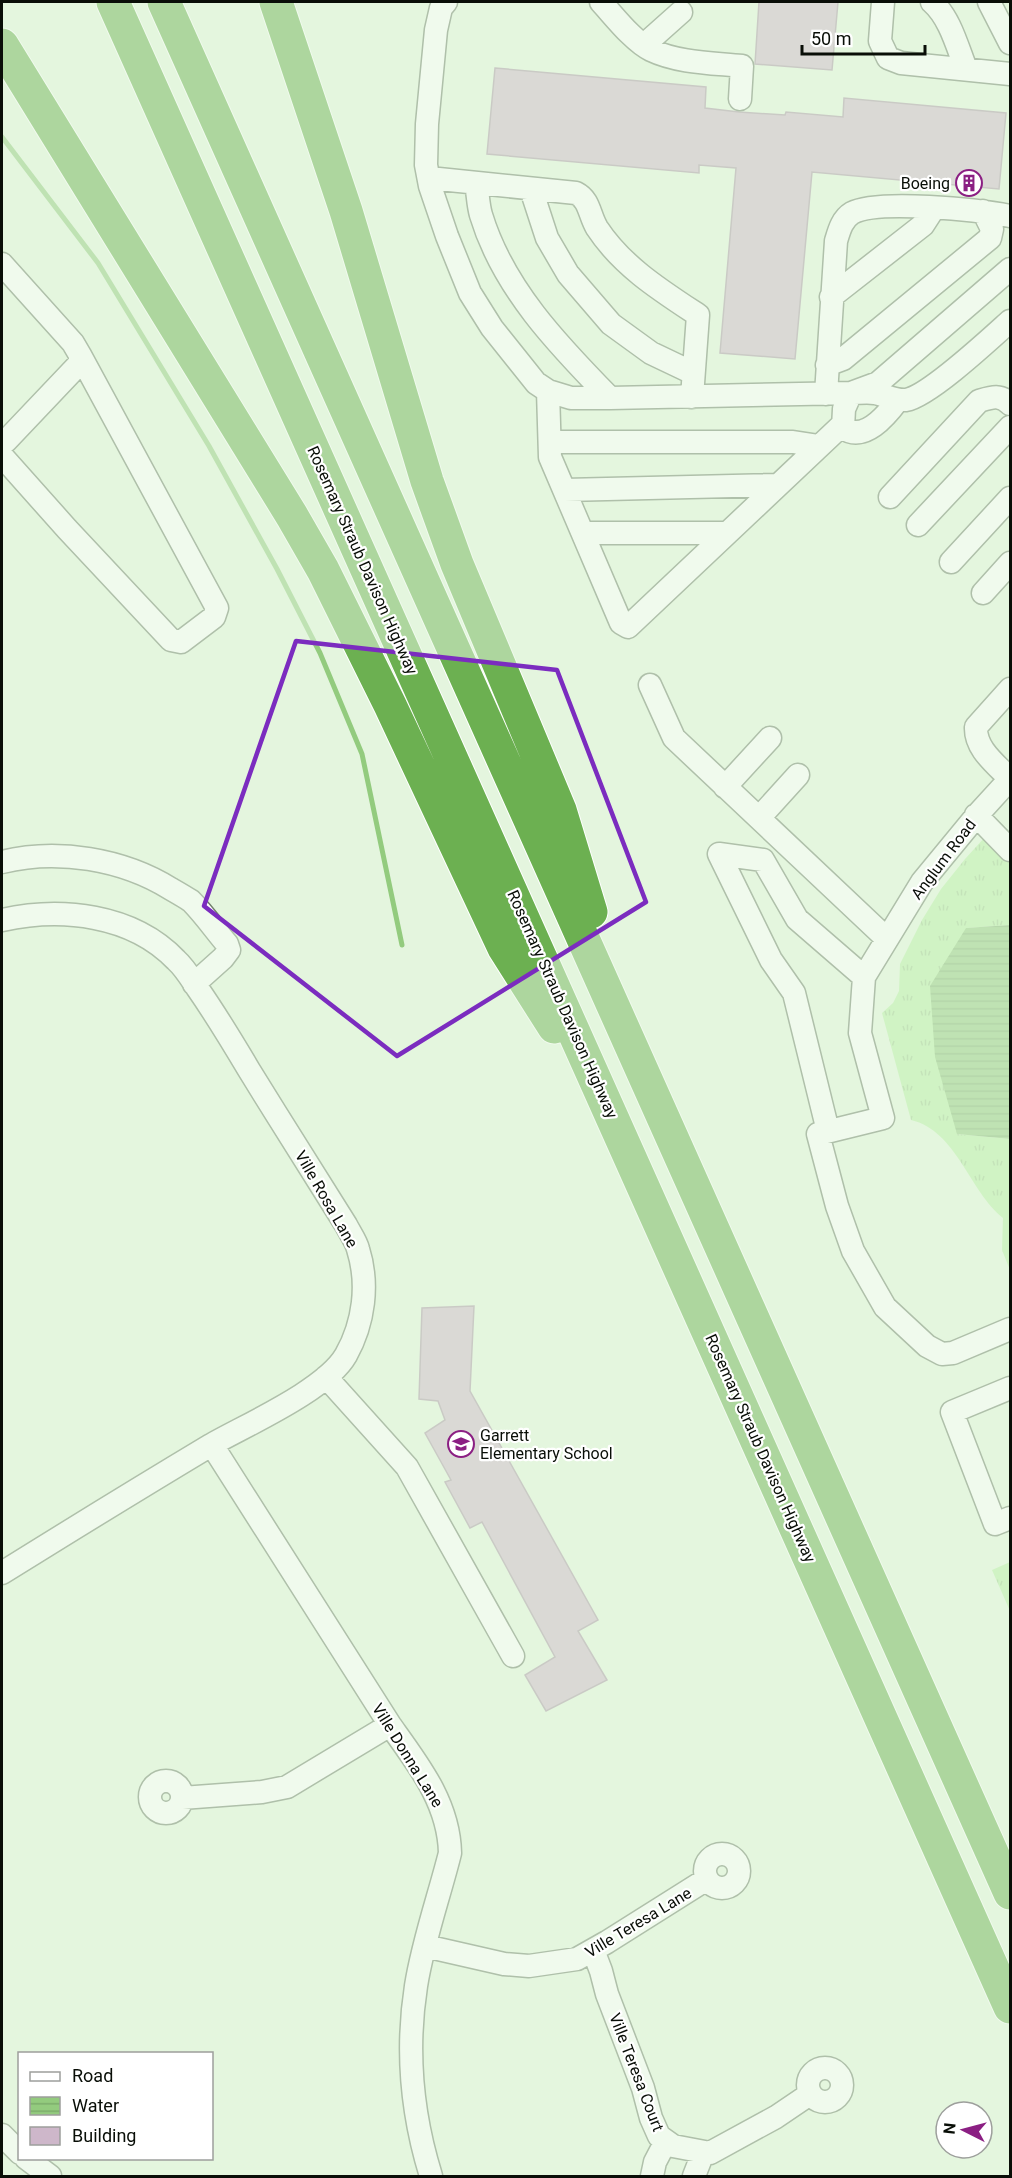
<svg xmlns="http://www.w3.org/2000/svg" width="1012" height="2178" viewBox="0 0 1012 2178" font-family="Roboto,sans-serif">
  <defs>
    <pattern id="grass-tufts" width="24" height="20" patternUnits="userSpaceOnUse" patternTransform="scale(1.5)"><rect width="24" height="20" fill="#b9f0a5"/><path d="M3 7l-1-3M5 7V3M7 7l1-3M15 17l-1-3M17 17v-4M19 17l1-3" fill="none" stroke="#9ecd8d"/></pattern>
    <pattern id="water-rules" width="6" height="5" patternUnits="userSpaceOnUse" patternTransform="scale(1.5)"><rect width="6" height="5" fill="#93cb7e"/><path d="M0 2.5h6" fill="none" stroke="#7dad6b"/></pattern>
  </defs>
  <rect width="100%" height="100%" fill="#e4f5de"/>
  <path fill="url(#grass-tufts)" d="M985,837L1010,861V925L966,928L957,1134L1010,1139V1270L1002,1250L1003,1218C969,1191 957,1131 911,1120L882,1013L893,1003L899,991L900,964L922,920L941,889L965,859Z
    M1010,1562V1611L992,1570Z"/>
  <path fill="url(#water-rules)" d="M1010,925V1139L957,1134L935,1057L930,986L966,928Z"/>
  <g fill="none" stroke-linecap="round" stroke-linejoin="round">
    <path stroke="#93cb7e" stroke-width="5" d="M2,137L98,263L209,446L277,569L320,653L362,754L402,945"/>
  </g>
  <path fill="#ceb7ca" stroke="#ab96a7" stroke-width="1.5" d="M759,2H838L832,70L755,64Z
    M495,68L706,87L705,108L739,112L785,115L786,112L843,117L844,98L1006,113L999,189L812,172L795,359L720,353L736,168L699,165V173L487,154Z
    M474,1306L470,1391L598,1620L578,1631L607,1680L546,1711L525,1675L555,1657L482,1522L470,1528L445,1482L451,1480L425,1433L445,1420L438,1401L419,1399L422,1308Z"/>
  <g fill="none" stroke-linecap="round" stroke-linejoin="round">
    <defs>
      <path id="minor" d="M446,2L441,8L436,30L427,124L426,165L430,186L447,236L470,293L492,328L536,383L548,391L571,398H610L851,393L878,383L1010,269
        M601,2C614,16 633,41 651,50C678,63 713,63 742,66L740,99
        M883,2L880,41L888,58L901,63L1010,74
        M932,2C950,18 957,46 966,69
        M989,2L1010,43
        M644,45L681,12
        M429,178L576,193C590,200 589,215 597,228C622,266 660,290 698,315L692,397
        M476,183C478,194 478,205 481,215C503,288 558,345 610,398
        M531,189L547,238L568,274L611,324L651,353L693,373
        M2,264L73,343L80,355V363L6,441L2,443
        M831,297L923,225L934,208
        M827,365L843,359L990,238L992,229L983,211
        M548,391L550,457L621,623L628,627L842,425
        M826,394L836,241C839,231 842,219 852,213C878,199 979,210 1010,216
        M898,400C886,416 864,443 843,428L844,409L851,393C859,393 867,392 875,393C885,395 895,401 906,400C929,396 990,339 1010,321
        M550,442H793L819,446
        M2,456L67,529L171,640L181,642L214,617L217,608L80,355
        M565,490L777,485
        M890,497L979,401C992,397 1000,394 1010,404
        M918,525L1010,427
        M583,533H727
        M951,562L1010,498
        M983,593L1010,563
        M650,685L674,738L887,939
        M1010,779L978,814L922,882L864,977L860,1033L883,1118L818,1134L837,1206L853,1251L885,1307L927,1346L942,1354L953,1353L1010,1329
        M1010,779C996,764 975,749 976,727L1010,689
        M725,787L770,738
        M976,815L1010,850
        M759,818L798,775
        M2,862C57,848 123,859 171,889C178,893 185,897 191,901C204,914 215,930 227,944L229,950L223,958L194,984
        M2,920C61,907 132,914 176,960C185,968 192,980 198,989C216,1015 233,1043 249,1070C281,1122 314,1174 346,1225C350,1233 356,1241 358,1249C369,1284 364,1323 346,1355C326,1390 248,1424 211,1445C141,1487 71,1530 2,1573
        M828,1131L794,993L771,960L719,854L763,860L797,919L864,977
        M326,1377L407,1467L513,1656
        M1010,1388L952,1412L995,1524L1010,1518
        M212,1445L390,1725C418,1764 449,1803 450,1853C439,1897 423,1941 416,1986C406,2050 412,2115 431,2176
        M150 1797a16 16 0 1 1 32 0a16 16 0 1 1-32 0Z
        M182,1798L262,1792L287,1787L390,1725
        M705 1871a17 17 0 1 1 34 0a17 17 0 1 1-34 0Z
        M425,1946L504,1964L529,1966L577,1959L607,1942L707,1879
        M593,1950L601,1971L607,1994L643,2088L651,2118L659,2136L673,2146L710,2153L776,2117L810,2094
        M808 2085a17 17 0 1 1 34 0a17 17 0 1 1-34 0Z
        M2,2135L20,2153
        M26,2158L50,2176
        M652,2176L655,2162L666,2141
        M694,2176L703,2153"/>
      <path id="highway" d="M113,2L1010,2007
        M164,2L1010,1893
        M276,2L346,211L427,481L457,564L560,810L591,912
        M2,45L292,516L323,570L390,705L504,948L554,1027"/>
    </defs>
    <use href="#minor" stroke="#6f7e6a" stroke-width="25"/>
    <use href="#highway" stroke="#fff" stroke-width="35"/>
    <use href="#minor" stroke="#fff" stroke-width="22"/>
    <use href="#highway" stroke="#6cb051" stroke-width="33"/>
  </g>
  <path d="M0 0H1012V2178H0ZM296,641L557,670L646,902L397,1056L204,906Z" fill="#e4f5de" fill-opacity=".55" fill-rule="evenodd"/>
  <path fill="none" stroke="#7b2cbf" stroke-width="4.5" stroke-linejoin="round" d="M296,641L557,670L646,902L397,1056L204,906Z"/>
  <defs>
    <symbol id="building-ring" viewBox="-11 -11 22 22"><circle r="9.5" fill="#fff" stroke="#8b1f83" stroke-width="1.5"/><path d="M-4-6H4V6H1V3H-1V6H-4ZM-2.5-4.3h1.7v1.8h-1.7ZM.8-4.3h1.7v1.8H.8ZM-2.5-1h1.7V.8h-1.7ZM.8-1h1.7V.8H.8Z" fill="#8b1f83"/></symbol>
    <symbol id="school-ring" viewBox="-11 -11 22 22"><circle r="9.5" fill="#fff" stroke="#8b1f83" stroke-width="1.5"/><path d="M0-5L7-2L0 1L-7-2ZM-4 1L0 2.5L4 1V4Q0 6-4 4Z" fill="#8b1f83"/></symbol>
  </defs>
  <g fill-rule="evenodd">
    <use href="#building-ring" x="954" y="168" width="30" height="30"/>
    <use href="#school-ring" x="446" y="1429" width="30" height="30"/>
  </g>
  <g text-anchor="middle" stroke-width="4.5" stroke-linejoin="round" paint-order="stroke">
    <g font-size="16" fill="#090e07" stroke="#fff" text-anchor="end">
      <text x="950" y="189">Boeing</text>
      <text x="480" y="1441" text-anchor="start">Garrett<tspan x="480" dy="18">Elementary School</tspan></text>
    </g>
    <g font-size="16" fill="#090e07" stroke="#fff">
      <text transform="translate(363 560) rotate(66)" y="6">Rosemary Straub Davison Highway</text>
      <text transform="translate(943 859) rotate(-53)" y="6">Anglum Road</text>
      <text transform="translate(563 1004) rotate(66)" y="6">Rosemary Straub Davison Highway</text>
      <text transform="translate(327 1199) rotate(60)" y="6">Ville Rosa Lane</text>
      <text transform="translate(761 1448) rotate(66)" y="6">Rosemary Straub Davison Highway</text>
      <text transform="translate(408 1755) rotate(58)" y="6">Ville Donna Lane</text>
      <text transform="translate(638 1922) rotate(-31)" y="6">Ville Teresa Lane</text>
      <text transform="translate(637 2072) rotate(69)" y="6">Ville Teresa Court</text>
    </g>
  </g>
  <rect width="1012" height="2178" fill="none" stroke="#090e07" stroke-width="6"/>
  <rect x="18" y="2052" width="195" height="108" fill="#ffffff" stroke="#9d9f9c" stroke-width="1.5"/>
  <rect x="30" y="2072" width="30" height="9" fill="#ffffff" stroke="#9d9f9c" stroke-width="1.5"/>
  <text x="72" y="2082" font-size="18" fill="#090e07">Road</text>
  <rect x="30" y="2097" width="30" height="18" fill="url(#water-rules)" stroke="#9d9f9c" stroke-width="1.5"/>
  <text x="72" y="2112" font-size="18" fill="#090e07">Water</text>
  <rect x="30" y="2127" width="30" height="18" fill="#ceb7ca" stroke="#9d9f9c" stroke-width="1.5"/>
  <text x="72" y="2142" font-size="18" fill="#090e07">Building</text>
  <g transform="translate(964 2130) rotate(276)"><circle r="28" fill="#ffffff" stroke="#9d9f9c" stroke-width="1.5"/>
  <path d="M0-4.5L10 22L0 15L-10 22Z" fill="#8b1f83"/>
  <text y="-9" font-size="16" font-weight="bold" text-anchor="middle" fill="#090e07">N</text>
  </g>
  <path d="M802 45v9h123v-9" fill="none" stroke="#090e07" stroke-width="3"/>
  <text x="811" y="45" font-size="18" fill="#090e07" stroke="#ffffff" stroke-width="4.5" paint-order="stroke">50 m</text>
</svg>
